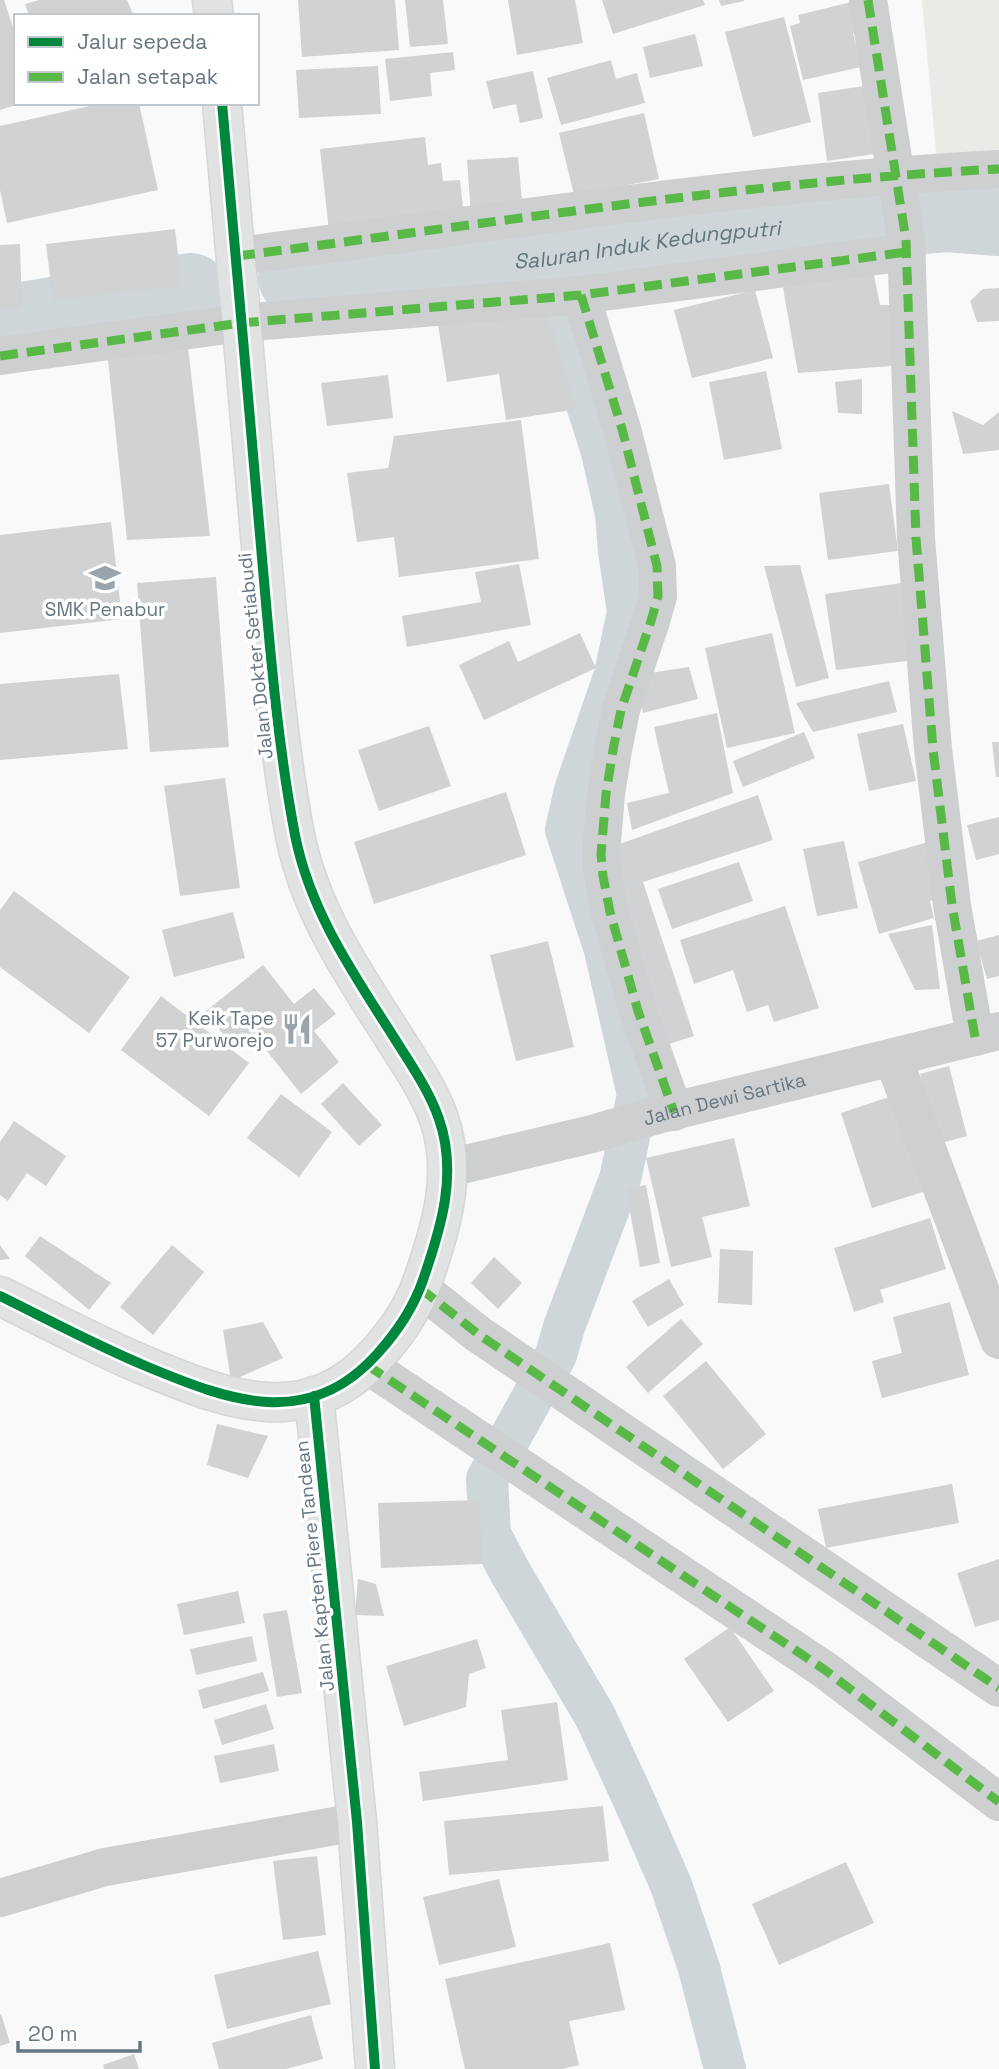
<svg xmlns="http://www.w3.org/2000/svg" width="999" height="2069" viewBox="0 0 999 2069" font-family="'Space Grotesk',sans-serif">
  <rect width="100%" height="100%" fill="#f9f9f9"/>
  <path fill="#e8ebe6" d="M922,0H999V168L938,172Z"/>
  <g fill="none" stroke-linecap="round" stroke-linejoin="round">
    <path stroke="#ced6d9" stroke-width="42" d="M541,260L602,452L616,514L619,551L628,612L615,674L575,790L566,830L605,950L638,1095L620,1179L564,1327L556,1355L487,1479L490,1534L510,1572L595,1716L633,1798L671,1885L699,1968L725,2069"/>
    <g stroke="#ced6d9" stroke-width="74">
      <path id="s1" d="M295,278L355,271L541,260L708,234L947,215L999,219"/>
      <path d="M0,323L191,290"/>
    </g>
  </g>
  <path fill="#d0d2d3" d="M0,0H4L16,36V105L0,110Z
    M39,0H127L134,16H29L25,4Z
    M298,0H395L399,50L302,57Z
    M405,0H443L448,44L410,47Z
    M508,0H575L583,43L517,55Z
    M602,0H703L705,5L613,34Z
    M719,0H744V1L721,6Z
    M860,0L871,30L853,33L861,67L803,80L790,26L800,23L798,15Z
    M784,17L811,122L753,137L725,32Z
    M695,34L703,66L650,78L643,47Z
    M453,52L455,70L430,73L432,96L390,101L385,59Z
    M611,60L616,79L637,73L645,103L561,125L547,78Z
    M378,66L381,114L299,118L296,70Z
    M533,71L543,118L520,123L516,104L493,109L486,81Z
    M870,85L881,153L827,161L818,93Z
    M103,103H139L158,190L7,223L0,190V126Z
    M644,113L659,179L574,195L559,133Z
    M425,137L428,165L441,163L443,181L460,180L464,216L329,231L320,149Z
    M518,157L523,212L471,215L467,160Z
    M175,229L182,286L53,300L46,244Z
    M20,244L22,309L0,310V245Z
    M873,270L880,305H909L905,365L798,373L782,282Z
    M999,288V321L977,322L970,301L983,289Z
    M755,290L773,358L692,378L674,310Z
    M546,309L577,409L506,420L499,374L447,382L438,324Z
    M188,348L210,536L127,540L108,360Z
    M766,371L782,449L724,460L709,382Z
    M388,375L393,418L327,426L321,383Z
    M862,379V414L838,413L835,382Z
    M952,411L983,425L999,412V450L963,454Z
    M521,420L539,559L399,577L394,537L357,542L347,473L388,468L394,436Z
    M889,484L898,551L828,560L819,493Z
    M111,522L122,619L0,633V535Z
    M519,564L531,625L407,647L402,616L481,602L475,572Z
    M800,565L829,678L796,687L764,566Z
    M216,577L229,747L150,752L137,583Z
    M902,583L914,660L836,670L825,594Z
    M580,633L596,668L484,720L459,665L509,641L518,662Z
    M772,633L795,733L727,748L705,648Z
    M689,667L698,699L643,713L637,675Z
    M119,674L128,749L0,760V684Z
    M889,681L897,712L813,732L796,703Z
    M717,713L733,793L632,830L627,803L669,793L654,727Z
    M903,724L916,781L869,791L857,734Z
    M429,726L451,786L379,811L358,750Z
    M804,732L815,758L743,787L733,761Z
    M992,742H999V777H996Z
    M225,778L240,888L180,896L164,786Z
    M506,792L526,855L374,904L354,842Z
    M758,795L773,840L643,882L694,1036L666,1045L611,847Z
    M999,817V854L976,860L967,825Z
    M844,841L858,908L817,916L803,849Z
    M928,842L944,897L930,901L934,918L879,934L858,862Z
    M739,862L753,901L672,929L658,889Z
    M14,891L130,977L89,1033L0,967V910Z
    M785,906L819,1008L774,1022L768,1005L747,1012L733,970L694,984L680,940Z
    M233,912L245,958L174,977L162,930Z
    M932,925L940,989L915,990L888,934Z
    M999,935V976L987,979L976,941Z
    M548,941L574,1047L516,1061L490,955Z
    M263,965L294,1004L314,988L336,1014L314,1031L339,1062L301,1094L255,1036L236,1050L205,1012Z
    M161,996L249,1063L209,1116L121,1050Z
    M949,1066L967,1136L938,1144L920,1074Z
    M343,1083L382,1125L359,1146L321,1104Z
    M281,1094L332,1132L299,1177L247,1138Z
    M895,1095L926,1191L872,1208L841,1113Z
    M14,1121L66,1156L46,1186L27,1173L8,1201L0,1195V1142Z
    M734,1138L750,1206L702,1217L712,1257L671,1267L646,1158Z
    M646,1185L660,1263L640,1267L626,1189Z
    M930,1218L946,1269L880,1290L884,1302L854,1312L834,1248Z
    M40,1236L111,1283L89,1310L25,1256Z
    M0,1245L10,1259L0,1260Z
    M172,1245L204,1272L153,1335L120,1307Z
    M720,1249L753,1251L752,1305L718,1303Z
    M494,1257L522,1283L498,1309L471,1283Z
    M669,1279L684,1305L648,1327L632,1301Z
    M950,1302L969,1375L882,1398L872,1361L902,1353L893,1317Z
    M681,1319L703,1344L648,1393L626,1367Z
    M263,1322L283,1358L231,1381L223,1330Z
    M706,1361L766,1434L723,1469L663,1396Z
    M217,1424L268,1436L248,1478L207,1465Z
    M952,1484L959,1523L826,1548L818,1509Z
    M480,1500L482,1564L381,1568L378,1503Z
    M999,1559V1620L975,1627L957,1573Z
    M358,1579L376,1584L384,1616L355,1615Z
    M238,1591L245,1623L184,1635L177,1604Z
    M287,1610L302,1693L277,1697L263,1614Z
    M730,1627L774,1691L728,1722L684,1659Z
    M252,1636L257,1661L196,1675L190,1649Z
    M477,1639L486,1668L469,1674L466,1707L404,1726L386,1666Z
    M263,1672L269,1691L203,1709L198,1690Z
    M557,1702L568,1780L423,1801L419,1772L508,1760L501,1710Z
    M266,1704L274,1729L222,1745L214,1720Z
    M274,1744L279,1771L220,1783L214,1756Z
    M603,1806L609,1861L449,1875L444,1821Z
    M317,1856L326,1935L283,1940L273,1861Z
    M846,1862L874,1923L779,1965L752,1904Z
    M499,1879L516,1947L439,1965L423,1897Z
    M610,1943L625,2010L569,2021L579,2065L562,2069H465L445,1979Z
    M318,1951L331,2004L227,2029L214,1975Z
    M1,2014L10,2043L0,2046V2015Z
    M311,2015L323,2059L286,2069H219L212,2043Z
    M134,2054L139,2069H104L103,2065Z"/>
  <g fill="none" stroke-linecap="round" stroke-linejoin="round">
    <defs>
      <path id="secondary" d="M212,0L214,16
        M0,1296C49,1320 97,1346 148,1367C230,1401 309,1431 378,1353C397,1332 414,1306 423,1280C441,1228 458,1174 439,1119C429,1090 410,1063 393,1036C353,973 310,911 295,835C276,736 269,635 260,535C247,391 236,247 222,103
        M314,1396L357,1822L375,2069"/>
    </defs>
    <use href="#secondary" stroke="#d5d6d7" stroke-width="41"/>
    <g stroke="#cecfd0" stroke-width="38">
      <path d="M868,0L906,240L916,538L933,749L952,905L975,1037"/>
      <path d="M237,256C490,224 744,182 999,169"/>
      <path d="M581,295L622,429L657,566L658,596L651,621L621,710L613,750L606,794L601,854L603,876L610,912L638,1011L674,1112"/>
      <path d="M0,356L241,323L581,295L907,252"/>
      <path d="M893,1058L999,1340"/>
      <path id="s2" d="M449,1168L592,1134L661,1114L999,1031"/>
      <path d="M420,1288L478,1334L999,1688"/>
      <path d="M367,1365L825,1670L999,1802"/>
      <path d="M0,1898L105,1867L357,1822"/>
    </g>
    <use href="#secondary" stroke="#e1e2e2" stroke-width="38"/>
    <path stroke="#58b947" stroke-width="9" stroke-dasharray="18 9" stroke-linecap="butt" d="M868,0L906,240L916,538L933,749L952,905L975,1037
      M237,256C490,224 744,182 999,169
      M581,295L622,429L657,566L658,596L651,621L621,710L613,750L606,794L601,854L603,876L610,912L638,1011L674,1112
      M0,356L241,323L581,295L907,252
      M420,1288L478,1334L999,1688
      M367,1365L825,1670L999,1802"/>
    <defs>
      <path id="cycleway" d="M0,1296C49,1320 97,1346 148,1367C230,1401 309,1431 378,1353C397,1332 414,1306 423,1280C441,1228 458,1174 439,1119C429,1090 410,1063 393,1036C353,973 310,911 295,835C276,736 269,635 260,535C247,391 236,247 222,103
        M314,1396L357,1822L375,2069"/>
    </defs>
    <use href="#cycleway" stroke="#fff" stroke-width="15"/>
    <use href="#cycleway" stroke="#00873e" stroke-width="10"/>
  </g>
  <defs>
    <symbol id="school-bare" viewBox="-9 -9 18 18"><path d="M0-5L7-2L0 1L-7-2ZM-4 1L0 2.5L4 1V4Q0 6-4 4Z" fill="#99a4ac" stroke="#fff" stroke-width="2.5" paint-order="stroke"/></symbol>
    <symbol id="restaurant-bare" viewBox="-9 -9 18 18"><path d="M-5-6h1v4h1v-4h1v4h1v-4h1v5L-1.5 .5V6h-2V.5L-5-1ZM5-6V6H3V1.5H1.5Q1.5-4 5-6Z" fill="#99a4ac" stroke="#fff" stroke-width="2.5" paint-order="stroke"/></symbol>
  </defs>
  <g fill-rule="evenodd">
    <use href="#school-bare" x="83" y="556" width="44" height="44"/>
    <use href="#restaurant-bare" x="275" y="1007" width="44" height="44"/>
  </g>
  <g text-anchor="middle" stroke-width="7" stroke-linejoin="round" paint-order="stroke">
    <g font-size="19" fill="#657683" stroke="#fff">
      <text x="105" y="616">SMK Penabur</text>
      <text x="274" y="1025" text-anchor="end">Keik Tape<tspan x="274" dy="22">57 Purworejo</tspan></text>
    </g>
    <g font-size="19" fill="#657683" stroke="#fff">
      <text transform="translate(255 656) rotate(-96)" y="7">Jalan Dokter Setiabudi</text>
      <text dy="7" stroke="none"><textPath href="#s2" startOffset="284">Jalan Dewi Sartika</textPath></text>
      <text transform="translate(314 1566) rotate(-96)" y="7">Jalan Kapten Piere Tandean</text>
    </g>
    <g font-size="21" font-style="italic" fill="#60757c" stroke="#fff">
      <text dy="7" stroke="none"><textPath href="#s1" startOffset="354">Saluran Induk Kedungputri</textPath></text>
    </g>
  </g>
  <rect x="14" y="14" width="245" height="91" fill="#ffffff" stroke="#c1c8cd" stroke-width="2"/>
  <rect x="28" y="37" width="35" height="10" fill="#00873e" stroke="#c1c8cd" stroke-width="2"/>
  <text x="77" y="49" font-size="21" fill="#657683">Jalur sepeda</text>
  <rect x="28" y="72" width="35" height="10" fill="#58b947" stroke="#c1c8cd" stroke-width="2"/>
  <text x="77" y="84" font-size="21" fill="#657683">Jalan setapak</text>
  <path d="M18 2041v10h122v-10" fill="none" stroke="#657683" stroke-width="3.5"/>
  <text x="28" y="2041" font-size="21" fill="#657683" stroke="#ffffff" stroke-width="5" paint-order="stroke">20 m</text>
</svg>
